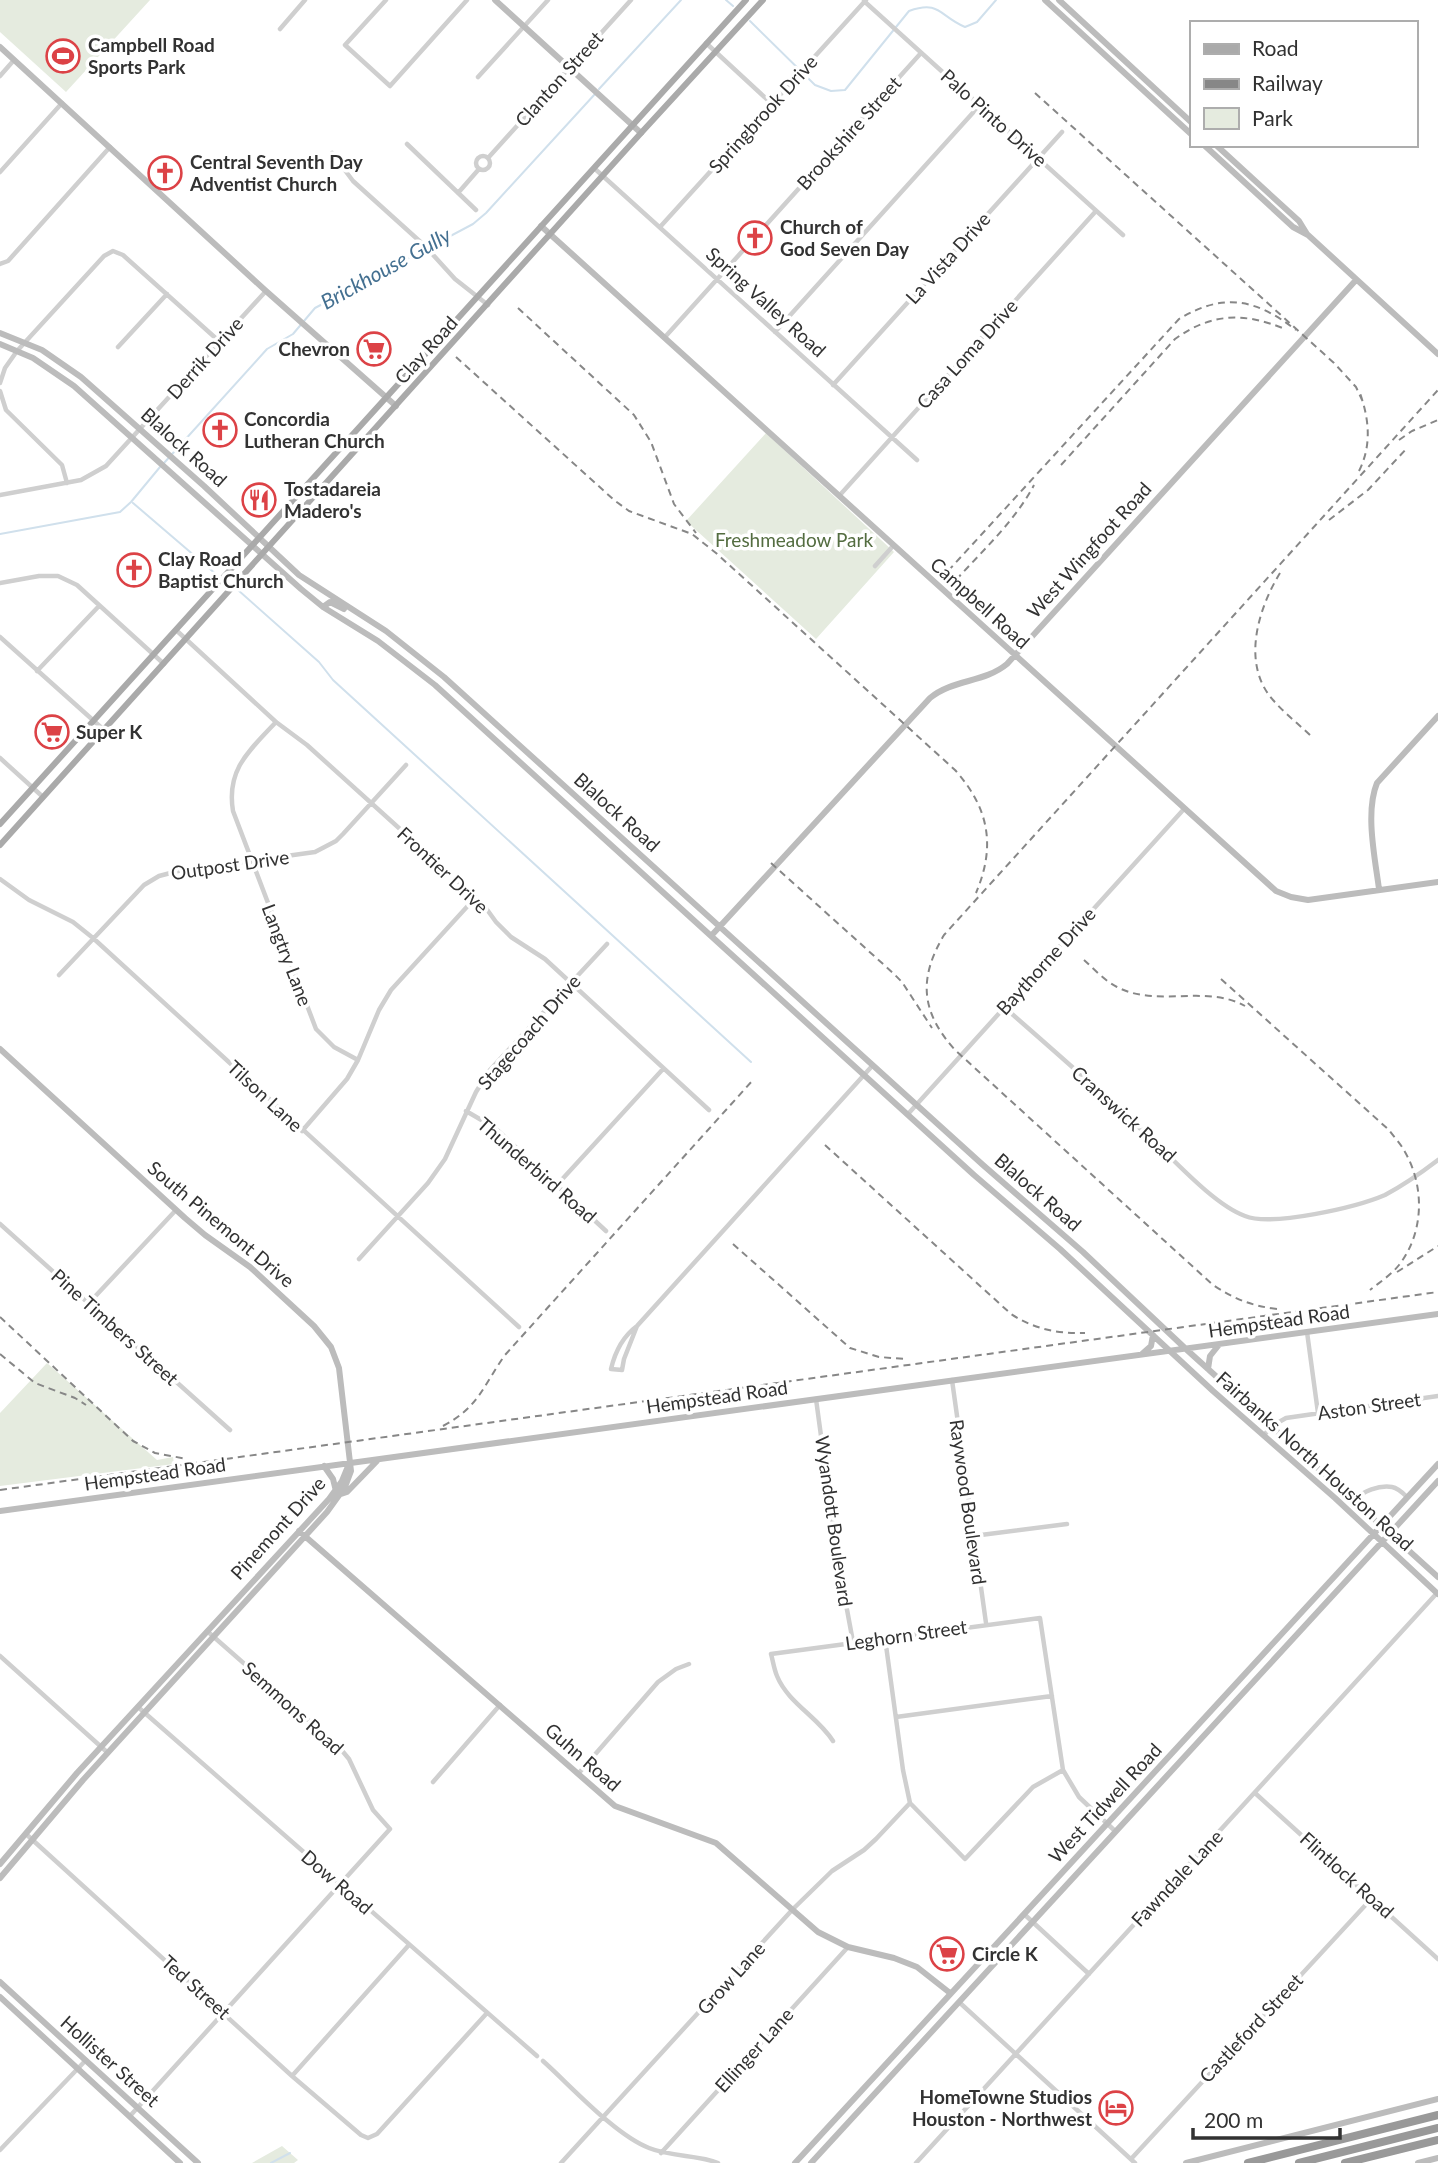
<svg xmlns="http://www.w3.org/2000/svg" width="1438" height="2163" viewBox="0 0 1438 2163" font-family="Lato,sans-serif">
  <rect width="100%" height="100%" fill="#fff"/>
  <path fill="#e5ebdf" d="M0,0H150L66,92L0,32Z
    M766,433L894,552L816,639L686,521Z
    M47,1363L157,1460L173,1457L174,1464L0,1486V1413Z
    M282,2146L298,2160L294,2163H252Z"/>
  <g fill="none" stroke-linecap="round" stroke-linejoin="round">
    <path stroke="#d0e0ec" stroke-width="2" d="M726,0L733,6
      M750,21L815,85L831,91L845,90L909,11C940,0 939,16 965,27L977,22L996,0
      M599,89L681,0
      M164,463L267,349L293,334L315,308L473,224L486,213L595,94
      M133,503L217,575
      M0,534L120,512L131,502L160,467
      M238,590L319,662L333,680L751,1062
      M271,2163L290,2153"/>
    <path stroke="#cfcfcf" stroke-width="4.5" d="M386,0L345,45L390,86L467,0
      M864,1L1123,235
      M280,29L305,0
      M706,43L772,104
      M0,76L14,60
      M478,77L548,0
      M407,144L476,210
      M332,153L353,181L425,246L455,279L488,305
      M476 163a7 7 0 1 1 14 0a7 7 0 1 1-14 0Z
      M488,158L631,0
      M594,168L917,460
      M0,172L62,103
      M458,193L479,169
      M660,227L866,0
      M0,264L8,261L110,147
      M775,332L979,106
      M665,337L921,53
      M118,347L167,294
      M0,383L5,368L17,351L104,256L113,251L123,255L220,342
      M833,385L1062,132
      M0,391L6,410L62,465L67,483
      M0,495L81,480L106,466L266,291
      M839,496L1096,211
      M875,566L893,546
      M0,583L39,576H58L77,585L164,664
      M176,630L276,722L307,745L483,904L496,922L511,937L545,959L709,1110
      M0,637L104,730
      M37,671L99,606
      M276,722C250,750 226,769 233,811L316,1029L334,1047L358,1060
      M0,758L43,797
      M0,879L29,900L73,922L93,938L519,1327
      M59,975L144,885L159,876L178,871L315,852L336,841L343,834L406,765
      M1004,1007C1051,1048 1098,1089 1143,1131C1170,1155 1212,1204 1245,1216C1272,1227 1357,1207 1385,1195C1404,1185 1421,1173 1438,1160
      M466,1111L495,1128L606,1231
      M908,1114L1184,809
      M302,1131L347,1079L358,1060L379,1010L391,990L475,898
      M556,1186L663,1069
      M0,1224L230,1430
      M359,1259L428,1183L445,1159L476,1092L489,1071L607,944
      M88,1304L176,1210
      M637,1326L624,1359L622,1370L611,1369C615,1352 622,1337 637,1326L873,1065
      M1307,1332L1318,1413
      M952,1380L986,1623
      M816,1399L838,1561L853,1642
      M1264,1435L1272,1426L1286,1418L1438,1396
      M1354,1500C1363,1491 1379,1485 1392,1487C1398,1488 1403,1493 1407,1497
      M973,1536L1067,1524
      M885,1638L903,1770L910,1803L965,1859L1033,1787L1063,1770
      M0,1656L108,1753
      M138,1707L537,2056
      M896,1717L1052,1696
      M833,1741C818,1717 788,1703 777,1676C774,1669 773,1661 771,1654L1040,1618L1063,1770L1079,1797L1115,1831
      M578,1774L658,1682L676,1669L689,1664
      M433,1782L500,1705
      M1255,1793L1438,1959
      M26,1834L292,2076L361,2135L368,2138L377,2134L487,2013
      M1024,1914L1089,1974
      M959,2002L1135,2163
      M543,2061C571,2086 615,2135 649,2148C671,2157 699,2155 718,2163
      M292,2076L408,1946
      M130,2116L390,1829L373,1810L349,1759L339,1747L207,1631
      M0,2150L86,2060
      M661,2153L848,1947
      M1131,2159L1372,1898
      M561,2163L793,1909L832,1871L864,1850L876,1839L910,1803
      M916,2163L1437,1593"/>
    <path stroke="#bcbcbc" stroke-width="6" d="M495,0L641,133
      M1045,0L1191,134
      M1059,0L1191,122
      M0,47L266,291L396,406
      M1204,145L1293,227L1308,235L1438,354
      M1216,145L1299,221L1307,234
      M541,226L1276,891L1291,897L1308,900L1438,882
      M0,333L42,350L81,377L204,486L299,575L386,631L444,677L983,1165L1083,1252L1187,1350L1438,1577
      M0,344L33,358L74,386L301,589L323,607L378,641L435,685L974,1175L1060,1249L1213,1391L1335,1498L1438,1594
      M323,607L330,602L344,609
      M1379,889C1375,858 1365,812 1377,783L1438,716
      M711,936L930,698C953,679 984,683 1007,664L1356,280
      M0,1049L185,1218L205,1235L250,1267L314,1326L331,1347L339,1368L351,1471L345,1487L327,1512L83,1780L0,1878
      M1142,1354L1151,1346L1153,1335
      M1208,1369L1210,1356L1218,1346
      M324,1466L333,1479L336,1491
      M341,1494L347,1492L377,1461
      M0,1511L1438,1314
      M299,1531L615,1806L716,1843L818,1932L848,1947L894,1958L917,1967L950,1993
      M0,1864L77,1773L329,1499L342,1481L349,1464
      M0,1982L198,2163
      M0,1997L180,2163
      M795,2163L1438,1464
      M811,2163L1438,1481
      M1186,2163L1438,2099
      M1418,2163L1438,2158"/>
    <path stroke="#aaa" stroke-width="6" d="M0,824L746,0
      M0,845L641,133L763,0"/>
    <path stroke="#999" stroke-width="8" d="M1248,2163L1438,2115
      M1299,2163L1438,2128
      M1345,2163L1438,2140"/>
    <path stroke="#878787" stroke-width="2" stroke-dasharray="7 5" stroke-linecap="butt" d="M1035,93L1334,363L1356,387L1363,402
      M518,308L634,415L651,442L674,504L696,533
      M456,357L614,500L629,511L692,534L716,553L955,770C989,808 996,846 976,893
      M1399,440L1412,431L1438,420
      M1061,465L1175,339C1211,313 1244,312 1285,329
      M1359,471C1372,445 1369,419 1360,393
      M1329,520L1368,490L1408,447
      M948,571L1179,319C1224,292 1256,299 1296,330
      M1280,573C1258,609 1241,664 1273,700C1285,714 1300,725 1313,738
      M956,580C984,549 1015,521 1034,485
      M771,863L893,973L902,982L932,1028
      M1084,960C1094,969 1105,981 1117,987C1157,1008 1206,984 1245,1006
      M1221,979L1389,1130C1394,1137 1401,1144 1405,1152C1425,1187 1424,1233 1399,1265C1391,1275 1380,1282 1370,1290
      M825,1145L1011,1314C1034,1329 1058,1334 1085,1333
      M733,1244L850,1348L879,1357L906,1359
      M1397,1272L1438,1246
      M1277,1309C1252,1306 1234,1299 1213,1285L955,1050C921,1012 918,979 944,935L1438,390
      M0,1317L133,1441L155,1453L187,1459
      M0,1354L35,1383L75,1398L86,1405
      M443,1426C479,1407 483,1386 505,1355L753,1080
      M0,1490L1438,1292"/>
  </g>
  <defs>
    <symbol id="stadium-ring" viewBox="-11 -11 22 22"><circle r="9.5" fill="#fff" stroke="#dc4246" stroke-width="1.5"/><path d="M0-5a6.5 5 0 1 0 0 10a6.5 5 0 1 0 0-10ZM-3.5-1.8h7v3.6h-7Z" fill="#dc4246"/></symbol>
    <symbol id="church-ring" viewBox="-11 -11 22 22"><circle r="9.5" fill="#fff" stroke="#dc4246" stroke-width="1.5"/><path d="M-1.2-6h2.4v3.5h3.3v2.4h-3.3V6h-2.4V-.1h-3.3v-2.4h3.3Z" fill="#dc4246"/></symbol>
    <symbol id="supermarket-ring" viewBox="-11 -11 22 22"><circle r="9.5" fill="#fff" stroke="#dc4246" stroke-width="1.5"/><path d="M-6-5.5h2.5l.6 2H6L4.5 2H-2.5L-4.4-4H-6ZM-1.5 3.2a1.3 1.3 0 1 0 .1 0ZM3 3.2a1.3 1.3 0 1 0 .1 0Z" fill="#dc4246"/></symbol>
    <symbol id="restaurant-ring" viewBox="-11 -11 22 22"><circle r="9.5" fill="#fff" stroke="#dc4246" stroke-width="1.5"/><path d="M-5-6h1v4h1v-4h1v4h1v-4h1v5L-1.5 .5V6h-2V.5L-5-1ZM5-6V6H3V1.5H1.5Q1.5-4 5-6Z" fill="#dc4246"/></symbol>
    <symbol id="hotel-ring" viewBox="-11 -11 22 22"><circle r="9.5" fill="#fff" stroke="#dc4246" stroke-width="1.5"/><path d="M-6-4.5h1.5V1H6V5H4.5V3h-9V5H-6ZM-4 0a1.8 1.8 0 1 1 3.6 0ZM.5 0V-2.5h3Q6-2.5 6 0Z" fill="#dc4246"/></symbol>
  </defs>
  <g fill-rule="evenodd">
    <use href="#stadium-ring" x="44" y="37" width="38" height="38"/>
    <use href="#church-ring" x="146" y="154" width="38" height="38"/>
    <use href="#church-ring" x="736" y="219" width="38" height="38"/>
    <use href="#supermarket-ring" x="355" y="330" width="38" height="38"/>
    <use href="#church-ring" x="201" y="411" width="38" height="38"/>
    <use href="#restaurant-ring" x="240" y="481" width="38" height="38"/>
    <use href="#church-ring" x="115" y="551" width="38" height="38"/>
    <use href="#supermarket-ring" x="33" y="713" width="38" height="38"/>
    <use href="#supermarket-ring" x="928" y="1935" width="38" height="38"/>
    <use href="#hotel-ring" x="1097" y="2089" width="38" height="38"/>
  </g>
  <g text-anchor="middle" stroke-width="7" stroke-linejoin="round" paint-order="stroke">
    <g font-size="19" font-weight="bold" fill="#323232" stroke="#fff" text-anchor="start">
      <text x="88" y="52">Campbell Road<tspan x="88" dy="22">Sports Park</tspan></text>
      <text x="190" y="169">Central Seventh Day<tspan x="190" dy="22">Adventist Church</tspan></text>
      <text x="780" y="234">Church of<tspan x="780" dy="22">God Seven Day</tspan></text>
      <text x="350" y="356" text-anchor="end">Chevron</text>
      <text x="244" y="426">Concordia<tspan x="244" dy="22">Lutheran Church</tspan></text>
      <text x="284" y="496">Tostadareia<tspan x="284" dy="22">Madero's</tspan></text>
      <text x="158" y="566">Clay Road<tspan x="158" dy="22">Baptist Church</tspan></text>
      <text x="76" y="739">Super K</text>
      <text x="972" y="1961">Circle K</text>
      <text x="1092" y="2104" text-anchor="end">HomeTowne Studios<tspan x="1092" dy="22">Houston - Northwest</tspan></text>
    </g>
    <g font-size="19" fill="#323232" stroke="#fff">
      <text transform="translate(559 79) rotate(-48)" y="7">Clanton Street</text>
      <text transform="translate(763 114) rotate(-48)" y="7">Springbrook Drive</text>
      <text transform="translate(994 118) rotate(42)" y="7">Palo Pinto Drive</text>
      <text transform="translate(849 133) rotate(-48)" y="7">Brookshire Street</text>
      <text transform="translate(948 258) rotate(-48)" y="7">La Vista Drive</text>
      <text transform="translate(766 302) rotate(42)" y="7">Spring Valley Road</text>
      <text transform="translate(426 350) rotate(-48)" y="7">Clay Road</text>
      <text transform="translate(967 354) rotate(-48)" y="7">Casa Loma Drive</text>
      <text transform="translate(205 358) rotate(-48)" y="7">Derrik Drive</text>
      <text transform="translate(184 447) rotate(42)" y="7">Blalock Road</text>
      <text transform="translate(1089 550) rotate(-48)" y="7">West Wingfoot Road</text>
      <text transform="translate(980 603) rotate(42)" y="7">Campbell Road</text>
      <text transform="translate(617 812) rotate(42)" y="7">Blalock Road</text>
      <text transform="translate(230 865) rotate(-8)" y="7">Outpost Drive</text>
      <text transform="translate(443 870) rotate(43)" y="7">Frontier Drive</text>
      <text transform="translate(287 955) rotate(69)" y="7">Langtry Lane</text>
      <text transform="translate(1046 961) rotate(-48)" y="7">Baythorne Drive</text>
      <text transform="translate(529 1032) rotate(-49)" y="7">Stagecoach Drive</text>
      <text transform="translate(265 1096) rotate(43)" y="7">Tilson Lane</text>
      <text transform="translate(1124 1114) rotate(42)" y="7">Cranswick Road</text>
      <text transform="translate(537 1170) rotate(41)" y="7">Thunderbird Road</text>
      <text transform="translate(1038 1192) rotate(41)" y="7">Blalock Road</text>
      <text transform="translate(221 1224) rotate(40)" y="7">South Pinemont Drive</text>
      <text transform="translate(1279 1321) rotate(-8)" y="7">Hempstead Road</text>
      <text transform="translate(115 1327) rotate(42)" y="7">Pine Timbers Street</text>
      <text transform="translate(717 1397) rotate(-8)" y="7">Hempstead Road</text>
      <text transform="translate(1369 1406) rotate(-8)" y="7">Aston Street</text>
      <text transform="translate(1315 1461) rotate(42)" y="7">Fairbanks North Houston Road</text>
      <text transform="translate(155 1474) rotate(-8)" y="7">Hempstead Road</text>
      <text transform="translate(968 1502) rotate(82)" y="7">Raywood Boulevard</text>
      <text transform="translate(834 1521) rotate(82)" y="7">Wyandott Boulevard</text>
      <text transform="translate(278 1528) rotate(-48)" y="7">Pinemont Drive</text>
      <text transform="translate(906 1635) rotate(-8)" y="7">Leghorn Street</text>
      <text transform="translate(293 1708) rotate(42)" y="7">Semmons Road</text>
      <text transform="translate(583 1757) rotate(41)" y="7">Guhn Road</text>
      <text transform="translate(1105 1803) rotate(-47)" y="7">West Tidwell Road</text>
      <text transform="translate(1347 1875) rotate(42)" y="7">Flintlock Road</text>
      <text transform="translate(1177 1878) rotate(-47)" y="7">Fawndale Lane</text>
      <text transform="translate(337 1882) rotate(41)" y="7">Dow Road</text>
      <text transform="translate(731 1978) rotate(-48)" y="7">Grow Lane</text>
      <text transform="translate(196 1987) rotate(42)" y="7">Ted Street</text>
      <text transform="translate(1251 2028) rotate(-47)" y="7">Castleford Street</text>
      <text transform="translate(754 2050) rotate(-48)" y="7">Ellinger Lane</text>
      <text transform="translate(110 2061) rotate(42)" y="7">Hollister Street</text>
    </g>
    <g font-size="19" fill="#546d41" stroke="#fff">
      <text x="794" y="547">Freshmeadow Park</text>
    </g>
    <g font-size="21" font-style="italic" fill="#447091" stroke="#fff">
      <text transform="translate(386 269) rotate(-29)" y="7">Brickhouse Gully</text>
    </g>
  </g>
  <rect x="1190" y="21" width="228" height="126" fill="#ffffff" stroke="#adadad" stroke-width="2"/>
  <rect x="1204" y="44" width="35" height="10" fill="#aaaaaa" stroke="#adadad" stroke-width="2"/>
  <text x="1252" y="56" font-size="21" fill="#323232">Road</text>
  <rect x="1204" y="79" width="35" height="10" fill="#878787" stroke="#adadad" stroke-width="2"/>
  <text x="1252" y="91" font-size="21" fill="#323232">Railway</text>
  <rect x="1204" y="108" width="35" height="21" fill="#e5ebdf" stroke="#adadad" stroke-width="2"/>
  <text x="1252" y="126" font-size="21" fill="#323232">Park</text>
  <path d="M1193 2128v10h147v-10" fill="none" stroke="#323232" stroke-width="3.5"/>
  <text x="1204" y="2128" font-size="21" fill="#323232" stroke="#ffffff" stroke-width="5" paint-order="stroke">200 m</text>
</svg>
